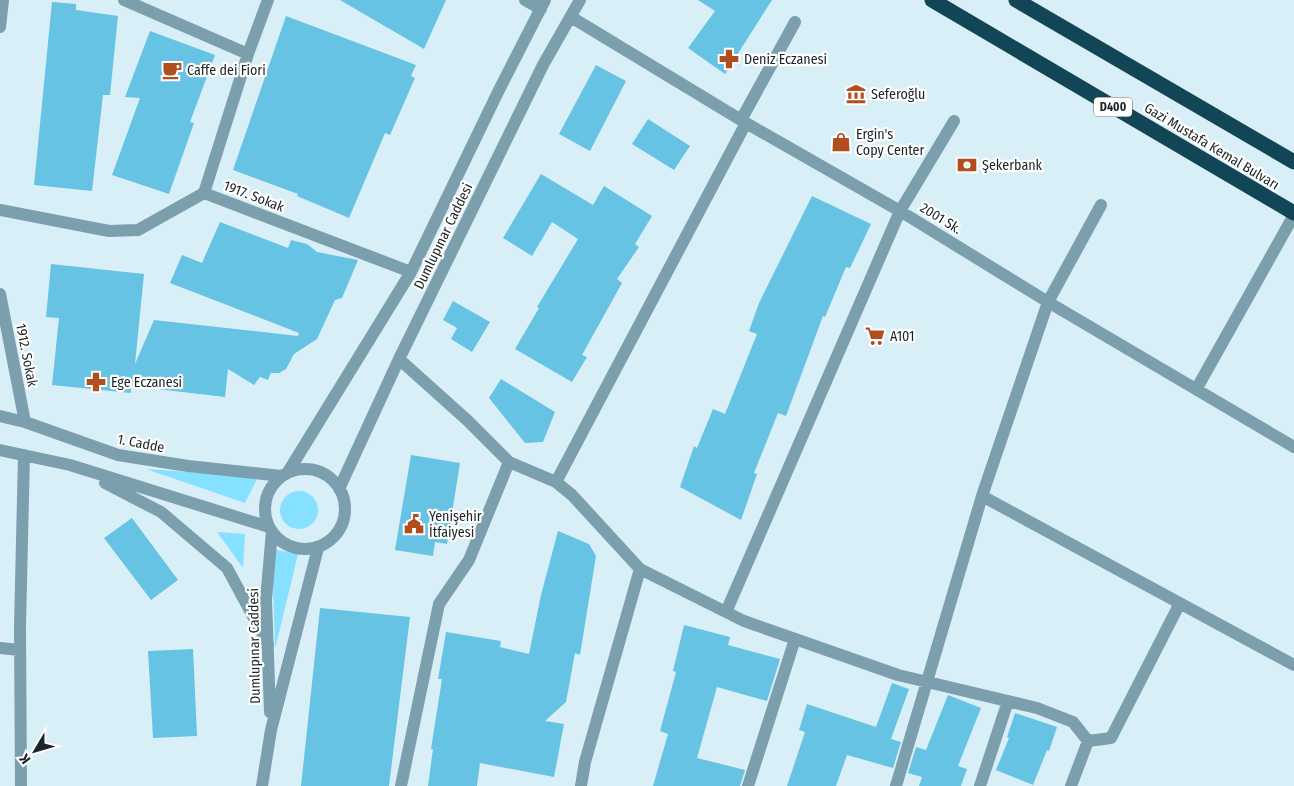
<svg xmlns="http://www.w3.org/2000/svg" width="1294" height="786" viewBox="0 0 1294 786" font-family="'Fira Sans Condensed',sans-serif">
  <rect width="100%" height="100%" fill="#d8eff8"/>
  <path fill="#86e0ff" d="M146,469L258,477L245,503Z
    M280 510a19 19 0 1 1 38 0a19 19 0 1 1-38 0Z
    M217,532L245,534L243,568Z
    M272,549L298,554L275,649Z"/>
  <path fill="#67c3e3" d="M340,0H446L424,49Z
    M698,0H772L725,74L688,48L715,11Z
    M52,2L76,4V10L118,16L110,95H103L92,191L34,185Z
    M286,16L416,65L411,76L415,78L390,135L385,133L349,218L297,196L298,194L233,170Z
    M150,31L215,55L190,122L194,123L169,194L112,175L140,98L125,97Z
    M596,65L626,81L590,151L559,134Z
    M648,119L690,146L674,170L632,144Z
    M541,174L593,205L604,186L652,216L635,244L639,247L617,279L622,283L582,355L587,357L572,382L515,349L539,308L537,307L578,239L552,222L532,256L503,238Z
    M812,196L871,224L850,268L846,267L825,317L823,316L786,416L778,413L754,473L757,474L741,520L680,487L694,446L697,448L713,409L725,414L757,334L749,331L759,303Z
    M220,222L288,248L291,240L307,244L317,252L358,260L342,298L335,300L317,339L294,354L286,369L279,373H271L268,380L260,377L254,385L228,369L225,397L131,386V393L52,385L59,318L46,317L51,264L144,274L135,364L154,320L298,336L299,333L170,283L182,255L202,263Z
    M453,301L490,322L472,352L451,339L457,328L443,320Z
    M501,379L555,412L543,442L525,443L489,398Z
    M411,455L460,463L447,544L435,542L433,556L395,550Z
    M132,518L178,580L151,600L104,538Z
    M558,531L589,544L596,556L580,655L575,653L566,702L545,721L564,724L554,777L480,763L477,786H428L433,749H431L442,679H438L446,632L501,641L500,647L529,654L541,595Z
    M320,608L410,617L389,786H301Z
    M684,625L730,637L728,645L780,659L767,701L717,687L697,758L745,770L740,786H653L668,734L660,731L676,672L673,671Z
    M193,649L197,736L153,738L148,651Z
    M892,683L909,689L891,739L901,742L893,768L847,755L836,786H787L805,732L799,730L807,704L876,727Z
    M948,695L981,708L958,766L967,769L961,786H919L922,777L908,773L916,747L926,750Z
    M1015,713L1057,727L1049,751L1047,750L1033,785L996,770L1009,738L1007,737Z"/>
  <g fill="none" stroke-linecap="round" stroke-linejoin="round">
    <path stroke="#7b9fac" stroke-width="12" d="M124,0L248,54
      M525,0L541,9
      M571,17L746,123L900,211L1048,302L1294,447
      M0,27L3,0
      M741,120L795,22
      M204,193L248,54L268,0
      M0,210L109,231L138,230L204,193L411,272
      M0,294L25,422
      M399,359L467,420L509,462L556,482L572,495L640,569L744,621L898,675L1037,708L1073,722L1088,741L1071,786
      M1197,388L1294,215
      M0,416L25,422L118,455L188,466L282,476
      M0,450L70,465L269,527
      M265 509a40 40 0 1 1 80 0a40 40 0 1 1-80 0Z
      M288,472L411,272L498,92L545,0
      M556,482L746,123
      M105,483L161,512L227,568L268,644
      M339,489L399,359L543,65L580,0
      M982,496L1294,665
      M726,612L900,211L954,121
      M0,648L20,650
      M270,712L266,600L272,531
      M1088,741L1111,738L1180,603
      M21,786L20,627L24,455
      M262,786L271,730L318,548
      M401,786L439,604L469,560L509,462
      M581,786L585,762L640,569
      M748,786L795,639
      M896,786L982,496L1048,302L1101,205
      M980,786L1008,701"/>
    <path stroke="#124555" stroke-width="15" d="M932,0L1294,213
      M1016,0L1294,162"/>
  </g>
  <defs>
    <symbol id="pharmacy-bare" viewBox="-9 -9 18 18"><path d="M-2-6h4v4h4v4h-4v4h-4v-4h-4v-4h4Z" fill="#b24d1e" stroke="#fff" stroke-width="2.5" paint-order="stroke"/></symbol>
    <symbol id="cafe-bare" viewBox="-9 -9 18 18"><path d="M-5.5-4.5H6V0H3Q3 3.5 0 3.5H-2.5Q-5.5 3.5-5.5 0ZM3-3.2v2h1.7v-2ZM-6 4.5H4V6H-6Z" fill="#b24d1e" stroke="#fff" stroke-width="2.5" paint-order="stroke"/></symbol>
    <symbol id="museum-bare" viewBox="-9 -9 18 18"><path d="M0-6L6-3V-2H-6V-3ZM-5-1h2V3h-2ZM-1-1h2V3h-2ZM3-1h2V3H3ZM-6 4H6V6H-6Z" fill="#b24d1e" stroke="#fff" stroke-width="2.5" paint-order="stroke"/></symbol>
    <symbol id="shop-bare" viewBox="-9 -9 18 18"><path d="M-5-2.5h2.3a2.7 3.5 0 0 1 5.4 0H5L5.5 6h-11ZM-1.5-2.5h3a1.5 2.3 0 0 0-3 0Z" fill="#b24d1e" stroke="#fff" stroke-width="2.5" paint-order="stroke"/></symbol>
    <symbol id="bank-bare" viewBox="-9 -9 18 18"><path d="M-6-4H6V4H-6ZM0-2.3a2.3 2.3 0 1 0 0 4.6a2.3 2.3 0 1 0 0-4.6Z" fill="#b24d1e" stroke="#fff" stroke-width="2.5" paint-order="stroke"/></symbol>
    <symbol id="supermarket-bare" viewBox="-9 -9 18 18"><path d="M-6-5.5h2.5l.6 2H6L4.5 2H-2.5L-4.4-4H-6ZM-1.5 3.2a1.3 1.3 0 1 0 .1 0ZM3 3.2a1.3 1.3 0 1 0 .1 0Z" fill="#b24d1e" stroke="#fff" stroke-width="2.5" paint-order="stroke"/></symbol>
    <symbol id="civic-bare" viewBox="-9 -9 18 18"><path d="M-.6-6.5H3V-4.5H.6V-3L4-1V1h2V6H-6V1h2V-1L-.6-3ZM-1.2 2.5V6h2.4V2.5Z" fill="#b24d1e" stroke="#fff" stroke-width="2.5" paint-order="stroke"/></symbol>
  </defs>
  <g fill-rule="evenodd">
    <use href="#pharmacy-bare" x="715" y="45" width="28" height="28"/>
    <use href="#cafe-bare" x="158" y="56" width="28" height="28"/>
    <use href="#museum-bare" x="842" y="80" width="28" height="28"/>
    <use href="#shop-bare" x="827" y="128" width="28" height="28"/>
    <use href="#bank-bare" x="953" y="151" width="28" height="28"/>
    <use href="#supermarket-bare" x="861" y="322" width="28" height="28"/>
    <use href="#pharmacy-bare" x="82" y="368" width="28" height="28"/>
    <use href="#civic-bare" x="400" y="510" width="28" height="28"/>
  </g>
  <g text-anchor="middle" stroke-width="4.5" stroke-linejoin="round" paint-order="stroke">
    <rect fill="#fff" stroke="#5f6668" stroke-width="1" x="1094" y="97.5" width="38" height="19" rx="4"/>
    <g font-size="12" font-weight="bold" fill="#1b2427">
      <text x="1113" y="111">D400</text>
    </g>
    <g font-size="14" fill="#1b2427" stroke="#fff" text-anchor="start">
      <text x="744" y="64">Deniz Eczanesi</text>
      <text x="187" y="75">Caffe dei Fiori</text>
      <text x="871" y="99">Seferoğlu</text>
      <text x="856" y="139">Ergin's<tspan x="856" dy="16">Copy Center</tspan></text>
      <text x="982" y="170">Şekerbank</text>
      <text x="890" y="341">A101</text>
      <text x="111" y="387">Ege Eczanesi</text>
      <text x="429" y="521">Yenişehir<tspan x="429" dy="16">İtfaiyesi</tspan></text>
    </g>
    <g font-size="14" fill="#1b2427" stroke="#fff">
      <text transform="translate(1212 146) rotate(31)" y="5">Gazi Mustafa Kemal Bulvarı</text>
      <text transform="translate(254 196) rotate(21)" y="5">1917. Sokak</text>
      <text transform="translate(941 218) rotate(32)" y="5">2001 Sk.</text>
      <text transform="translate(443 236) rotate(-64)" y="5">Dumlupınar Caddesi</text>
      <text transform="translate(27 355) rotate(79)" y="5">1912. Sokak</text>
      <text transform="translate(141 443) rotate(11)" y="5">1. Cadde</text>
      <text transform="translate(254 646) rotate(-91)" y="5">Dumlupınar Caddesi</text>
    </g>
  </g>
  <g transform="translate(35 751) rotate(232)" stroke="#ffffff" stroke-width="4" paint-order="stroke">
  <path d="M0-4L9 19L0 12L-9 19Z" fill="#1b2427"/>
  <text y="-8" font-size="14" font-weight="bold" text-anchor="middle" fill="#1b2427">K</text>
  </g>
</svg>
